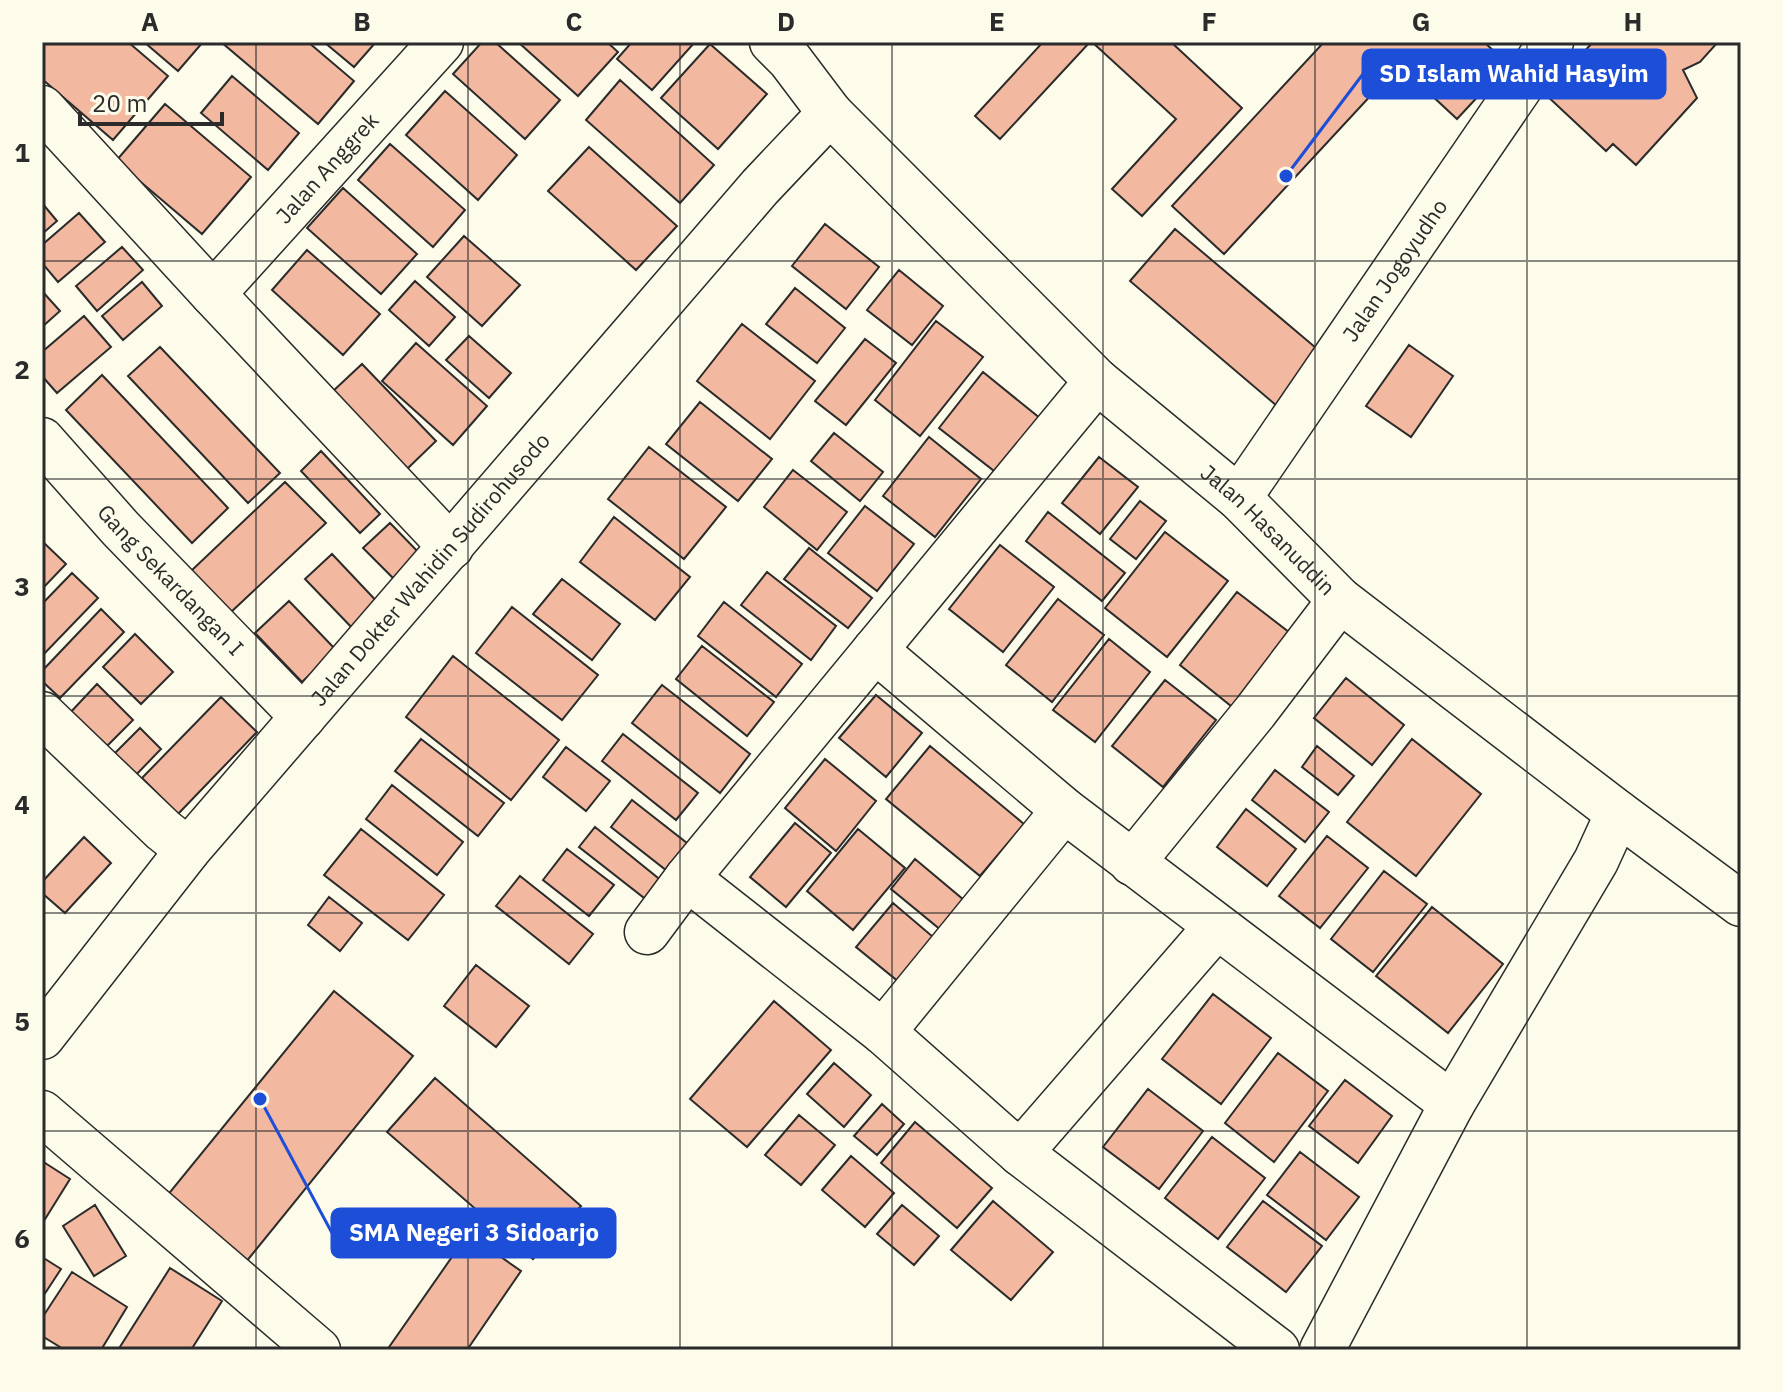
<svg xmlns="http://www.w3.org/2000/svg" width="1783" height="1392" viewBox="0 0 1783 1392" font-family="'IBM Plex Sans',sans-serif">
  <rect width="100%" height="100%" fill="#fdfbea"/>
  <path fill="#f2b8a0" stroke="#2b2b2b" stroke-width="2" d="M42,42H128L168,76L113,140L42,79Z
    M144,42H203L178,71Z
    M221,42H308L354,81L318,124Z
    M324,42H376L354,67Z
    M482,42H495L560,100L525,139L453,74Z
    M518,42H607L618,52L578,96Z
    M632,42H695L652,90L617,59Z
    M1043,42H1090L1000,139L975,116Z
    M1092,42H1171L1242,108L1142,216L1112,189L1176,119Z
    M1324,42H1484L1508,64L1457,119L1399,65L1224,254L1172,206Z
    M1593,42H1718L1700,62L1683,70L1697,98L1636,165L1613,144L1606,151L1545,94Z
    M710,44L767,94L718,149L661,98Z
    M232,76L299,133L268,170L201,113Z
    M620,80L714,165L680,203L586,120Z
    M445,91L517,155L478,200L406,135Z
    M165,104L251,177L202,234L116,161Z
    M390,144L465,210L433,247L358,180Z
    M589,147L677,226L636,270L548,191Z
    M343,188L417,254L381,294L307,228Z
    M42,203L57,221L42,234Z
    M79,213L105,242L58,282L42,263V245Z
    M825,224L879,267L846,309L792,266Z
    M1175,229L1322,353L1277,406L1130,281Z
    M464,236L520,285L482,326L427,277Z
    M122,247L143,270L97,311L76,286Z
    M307,250L380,314L343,355L272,290Z
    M899,270L943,306L912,345L867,310Z
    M415,281L455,317L429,346L389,310Z
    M142,282L162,306L123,340L102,316Z
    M795,288L845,328L817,363L766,324Z
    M42,291L60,311L42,327Z
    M84,316L111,347L57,393L42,376V352Z
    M936,321L983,357L920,436L875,400Z
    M742,324L815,381L770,439L697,381Z
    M469,336L511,373L489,398L446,360Z
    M865,339L896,363L846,425L815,401Z
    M416,343L487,406L453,445L382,381Z
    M1409,345L1453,376L1411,437L1366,406Z
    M160,347L280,473L248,503L128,376Z
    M362,364L436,441L407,469L332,392Z
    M983,372L1041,419L998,474L939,428Z
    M102,375L228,508L192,543L66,410Z
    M700,402L772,459L738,501L666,444Z
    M834,433L883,472L860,501L811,461Z
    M929,437L981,479L935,537L883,496Z
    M649,447L726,507L684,559L608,499Z
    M321,451L380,514L360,533L301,471Z
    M1099,457L1138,487L1100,534L1062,503Z
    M793,470L847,512L817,550L764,507Z
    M285,482L326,523L230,613L191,571Z
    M1140,501L1166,521L1136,559L1110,539Z
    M865,506L914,544L877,591L828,553Z
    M1048,512L1125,573L1102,601L1026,541Z
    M614,517L690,577L655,620L580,562Z
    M390,523L424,558L398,583L363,548Z
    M1165,532L1228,581L1167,657L1105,608Z
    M42,541L66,564L42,589Z
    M1000,545L1054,587L1003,652L949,609Z
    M809,548L872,598L848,628L784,579Z
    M332,554L383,608L357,633L305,579Z
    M767,572L836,626L811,660L741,605Z
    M72,573L98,598L42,656V604Z
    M562,579L620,624L592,660L533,614Z
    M1237,592L1294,636L1236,710L1180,665Z
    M1058,599L1104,635L1052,702L1006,665Z
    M289,601L336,650L302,682L255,633Z
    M724,602L802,664L776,697L698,636Z
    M512,607L598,675L562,720L476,653Z
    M101,609L124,632L60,698L42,681V671Z
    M135,634L173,672L141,704L103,667Z
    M1109,639L1150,672L1095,742L1053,710Z
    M702,646L774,702L747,736L676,679Z
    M453,656L559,740L511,800L406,717Z
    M1346,678L1404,725L1372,765L1314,718Z
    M1165,680L1216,720L1163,787L1112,746Z
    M97,684L133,720L104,749L68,715Z
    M662,685L750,754L720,793L632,723Z
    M876,695L922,733L886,777L839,738Z
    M221,697L257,732L178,814L142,778Z
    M140,728L161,749L132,779L110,758Z
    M623,734L698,793L676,820L602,761Z
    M421,739L504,803L478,836L395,771Z
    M1412,739L1481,794L1416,876L1347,822Z
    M930,746L1024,824L980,876L886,799Z
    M1317,746L1354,776L1338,795L1302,767Z
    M566,747L610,781L586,811L543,777Z
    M825,759L876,801L836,851L785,808Z
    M1275,770L1329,812L1305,842L1252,800Z
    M392,785L463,842L437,875L366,819Z
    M632,800L692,847L671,874L611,827Z
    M1246,809L1296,849L1267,886L1217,847Z
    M795,823L831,853L786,907L750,877Z
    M595,827L663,882L648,901L579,847Z
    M361,829L444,895L408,940L324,875Z
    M858,829L905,868L853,930L807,891Z
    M1327,836L1368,868L1320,928L1279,896Z
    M84,837L111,863L65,913L42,893V882Z
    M567,849L614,885L589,916L543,880Z
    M915,859L971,906L947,935L891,889Z
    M1384,871L1427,904L1373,972L1331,939Z
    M520,876L593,934L569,964L496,906Z
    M329,897L362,923L340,951L308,925Z
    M893,903L946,948L910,991L856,947Z
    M1432,907L1503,964L1448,1033L1376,976Z
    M476,965L529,1006L496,1047L444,1006Z
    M334,991L413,1056L246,1262L166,1197Z
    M1213,994L1271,1038L1221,1104L1162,1059Z
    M774,1001L831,1050L747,1147L690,1099Z
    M1278,1053L1328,1091L1274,1162L1225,1123Z
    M834,1063L871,1095L844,1127L807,1094Z
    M435,1078L581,1206L533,1259L387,1132Z
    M1345,1080L1392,1116L1358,1163L1309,1126Z
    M1148,1089L1203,1131L1159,1189L1103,1147Z
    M882,1104L904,1124L877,1155L854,1136Z
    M799,1115L835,1145L801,1185L765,1155Z
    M915,1122L992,1188L957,1228L881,1163Z
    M1212,1137L1265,1178L1218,1239L1165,1198Z
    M1300,1152L1359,1197L1326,1240L1267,1195Z
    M851,1156L894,1193L865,1227L822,1190Z
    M42,1161L70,1179L42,1224Z
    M993,1201L1053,1252L1011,1300L951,1250Z
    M1263,1201L1322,1246L1286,1292L1227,1247Z
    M95,1205L126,1256L94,1276L63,1226Z
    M902,1205L939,1236L914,1265L877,1234Z
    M468,1234L521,1271L467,1350H387Z
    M42,1257L61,1269L42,1298Z
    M170,1268L222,1301L191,1350H118Z
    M72,1272L127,1307L101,1350H65L42,1336V1318Z"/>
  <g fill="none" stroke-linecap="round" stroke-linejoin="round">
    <defs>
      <g id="minor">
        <path d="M772,42L790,60L830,113"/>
        <path d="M42,108L213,294L451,547"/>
        <path id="s1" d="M213,294L441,42"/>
        <path id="s2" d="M42,440L120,528L303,717"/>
        <path id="s3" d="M1239,498L1551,42"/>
        <path d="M875,650L1064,810L1452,1104"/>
        <path d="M42,714L163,830L188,850"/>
        <path d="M1132,863L1255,712L1340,600"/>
        <path d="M687,878L883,1032L1020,1153L1277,1350"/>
        <path d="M647,932L687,878L1097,381"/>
        <path d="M883,1032L1064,810"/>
        <path d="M42,1113L318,1350"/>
        <path d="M1020,1153L1216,927"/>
        <path d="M1322,1350L1452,1104L1596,861L1618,813"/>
      </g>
      <g id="major">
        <path id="s4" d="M42,1037L188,850L760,187L830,113L1097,381L1239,498L1340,600L1618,813L1741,904"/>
      </g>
    </defs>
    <use href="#minor" stroke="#2b2b2b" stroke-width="47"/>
    <use href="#major" stroke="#2b2b2b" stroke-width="47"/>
    <use href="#minor" stroke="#fdfbea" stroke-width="44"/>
    <use href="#major" stroke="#fdfbea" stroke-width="44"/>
  </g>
  <path fill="none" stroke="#2b2b2b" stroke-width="2" stroke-opacity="0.55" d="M256,42V1350M468,42V1350M680,42V1350M892,42V1350M1103,42V1350M1315,42V1350M1527,42V1350M42,261H1741M42,479H1741M42,696H1741M42,913H1741M42,1131H1741"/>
  <g text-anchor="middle" stroke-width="6" stroke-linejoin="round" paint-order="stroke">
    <g font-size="22" fill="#2b2b2b" stroke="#fdfbea">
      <text dy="8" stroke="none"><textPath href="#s1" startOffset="170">Jalan Anggrek</textPath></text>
      <text dy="8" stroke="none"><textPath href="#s3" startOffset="276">Jalan Jogoyudho</textPath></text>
      <text dy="8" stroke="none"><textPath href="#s4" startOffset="1820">Jalan Hasanuddin</textPath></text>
      <text dy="8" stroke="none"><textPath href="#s4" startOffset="608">Jalan Dokter Wahidin Sudirohusodo</textPath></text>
      <text dy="8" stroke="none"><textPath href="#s2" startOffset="190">Gang Sekardangan I</textPath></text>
    </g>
  </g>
  <path fill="none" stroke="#1d4ed8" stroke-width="3" d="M1286 176L1363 74M260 1099L332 1233"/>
  <g fill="#1d4ed8" stroke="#fdfbea" stroke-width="3">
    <circle cx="1286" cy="176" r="8"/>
    <circle cx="260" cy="1099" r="8"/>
  </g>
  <g fill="#1d4ed8" stroke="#1d4ed8" stroke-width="3">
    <rect x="1363" y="50" width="302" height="48" rx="8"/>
    <rect x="332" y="1209" width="283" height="48" rx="8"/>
  </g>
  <g font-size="24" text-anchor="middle" font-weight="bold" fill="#fff">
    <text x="1514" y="82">SD Islam Wahid Hasyim</text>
    <text x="474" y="1241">SMA Negeri 3 Sidoarjo</text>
  </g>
  <rect width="1783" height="1392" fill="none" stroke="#fdfbea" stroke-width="88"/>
  <path d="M80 112v12h142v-12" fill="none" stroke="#2b2b2b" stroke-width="4"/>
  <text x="92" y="112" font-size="24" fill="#2b2b2b" stroke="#fdfbea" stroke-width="6" paint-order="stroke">20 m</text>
  <rect x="44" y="44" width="1695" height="1304" fill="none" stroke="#2b2b2b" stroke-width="3"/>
  <g font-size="26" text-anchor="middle" font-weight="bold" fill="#2b2b2b">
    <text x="150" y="31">A</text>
    <text x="362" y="31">B</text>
    <text x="574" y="31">C</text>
    <text x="786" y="31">D</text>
    <text x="997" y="31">E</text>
    <text x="1209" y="31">F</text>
    <text x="1421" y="31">G</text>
    <text x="1633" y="31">H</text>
    <text x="22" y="162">1</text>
    <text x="22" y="379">2</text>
    <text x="22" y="596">3</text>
    <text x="22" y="814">4</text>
    <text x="22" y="1031">5</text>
    <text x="22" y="1248">6</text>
  </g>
</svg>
